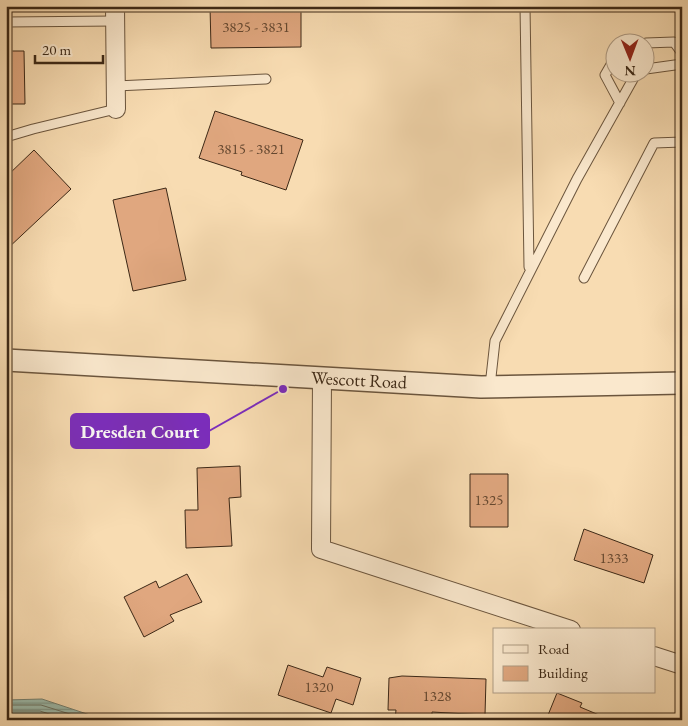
<svg xmlns="http://www.w3.org/2000/svg" width="688" height="726" viewBox="0 0 688 726" font-family="'EB Garamond',serif">
  <defs>
    <pattern id="water-rules" width="6" height="5" patternUnits="userSpaceOnUse" patternTransform="scale(1.25)"><rect width="6" height="5" fill="#9dbcad"/><path d="M0 2.5h6" fill="none" stroke="#81998c"/></pattern>
  </defs>
  <rect width="100%" height="100%" fill="#f8dcb2"/>
  <filter id="stains"><feTurbulence type="fractalNoise" baseFrequency=".004" numOctaves="4"/><feColorMatrix values="0 0 0 0 .2 0 0 0 0 .09 0 0 0 0 .02 0 0 0 .5 -.17"/></filter>
  <radialGradient id="worn" r=".72"><stop offset=".6" stop-color="#630" stop-opacity="0"/><stop offset="1" stop-color="#630" stop-opacity=".3"/></radialGradient>
  <path fill="url(#water-rules)" stroke="#768171" d="M42,699L105,720H6V700Z"/>
  <g fill="none" stroke-linecap="round" stroke-linejoin="round">
    <path stroke="#6c7262" stroke-width="1" d="M6,705H41L89,720
      M6,711H40L68,720"/>
  </g>
  <path fill="#e0a77f" stroke="#3c2816" d="M210,6H301V47L211,48Z
    M6,51H24L25,104H6Z
    M215,111L303,140L286,190L241,175L242,172L199,158Z
    M34,150L71,189L6,250V177Z
    M166,188L186,280L133,291L113,200Z
    M240,466L241,497L229,498L232,546L186,548L185,510H198L197,468Z
    M470,474H508V527H470Z
    M584,529L653,555L644,583L574,560Z
    M187,574L202,602L170,615L174,621L144,637L124,597L156,581L159,588Z
    M288,665L323,677L327,667L361,678L353,705L336,699L331,713L278,695Z
    M402,676L486,679L485,715L432,712V720H395L396,710H388L389,678Z
    M557,693L582,703L580,707L611,720H546Z"/>
  <g fill="none" stroke-linecap="round" stroke-linejoin="round">
    <defs>
      <path id="service" d="M525,6L529,267
        M6,22L115,21
        M646,43L674,42L682,53
        M616,56L605,75L620,103
        M646,69L682,64
        M116,86L266,79
        M6,137L33,129L116,109
        M584,278L654,143L682,142
        M490,386L495,341L577,179L637,72"/>
      <path id="minor" d="M115,6L116,109
        M322,378L321,549L571,630
        M654,656L682,665"/>
      <path id="tertiary" d="M6,360L481,387L682,383"/>
    </defs>
    <use href="#service" stroke="#6b553d" stroke-width="11"/>
    <use href="#minor" stroke="#6b553d" stroke-width="20"/>
    <use href="#tertiary" stroke="#6b553d" stroke-width="24"/>
    <use href="#service" stroke="#fae8cd" stroke-width="9"/>
    <use href="#minor" stroke="#fae8cd" stroke-width="18"/>
    <use href="#tertiary" stroke="#fae8cd" stroke-width="21"/>
  </g>
  <g text-anchor="middle" stroke-width="4.5" stroke-linejoin="round" paint-order="stroke">
    <g font-size="15" fill="#654830">
      <text x="256" y="32">3825 - 3831</text>
      <text x="251" y="154">3815 - 3821</text>
      <text x="489" y="505">1325</text>
      <text x="614" y="563">1333</text>
      <text x="319" y="692">1320</text>
      <text x="437" y="701">1328</text>
    </g>
    <g font-size="18" fill="#3c2816" stroke="#fae8cd">
      <text transform="translate(359 380) rotate(3)" y="6">Wescott Road</text>
    </g>
  </g>
  <path fill="none" stroke="#7b2cbf" stroke-width="2" d="M283 389L209 431"/>
  <circle fill="#7b2cbf" stroke="#fae8cd" stroke-width="2" cx="283" cy="389" r="5"/>
  <rect fill="#7b2cbf" stroke="#7b2cbf" stroke-width="2" x="71" y="414" width="138" height="34" rx="5"/>
  <g font-size="19" text-anchor="middle" font-weight="bold" fill="#fff">
    <text x="140" y="438">Dresden Court</text>
  </g>
  <rect width="688" height="726" fill="none" stroke="#f8dcb2" stroke-width="25"/>
  <rect x="8" y="8" width="673" height="711" fill="none" stroke="#3c2816" stroke-width="2.5"/>
  <rect x="12" y="12" width="663" height="701" fill="none" stroke="#3c2816"/>
  <rect x="493" y="628" width="162" height="65" fill="#fae8cd" stroke="#ae9b84"/>
  <rect x="503" y="645" width="25" height="8" fill="#fae8cd" stroke="#ae9b84"/>
  <text x="538" y="654" font-size="15" fill="#3c2816">Road</text>
  <rect x="503" y="666" width="25" height="15" fill="#e0a77f" stroke="#ae9b84"/>
  <text x="538" y="678" font-size="15" fill="#3c2816">Building</text>
  <g transform="translate(630 58) rotate(179)"><circle r="24" fill="#fae8cd" stroke="#ae9b84"/>
  <path d="M0-4L9 19L0 12L-9 19Z" fill="#8f2418"/>
  <text y="-8" font-size="14" font-weight="bold" text-anchor="middle" fill="#3c2816">N</text>
  </g>
  <path d="M35 55v8h68v-8" fill="none" stroke="#3c2816" stroke-width="2.5"/>
  <text x="42" y="55" font-size="15" fill="#3c2816" stroke="#fae8cd" stroke-width="4" paint-order="stroke">20 m</text>
  <rect width="100%" height="100%" filter="url(#stains)"/>
  <rect width="100%" height="100%" fill="url(#worn)"/>
</svg>
